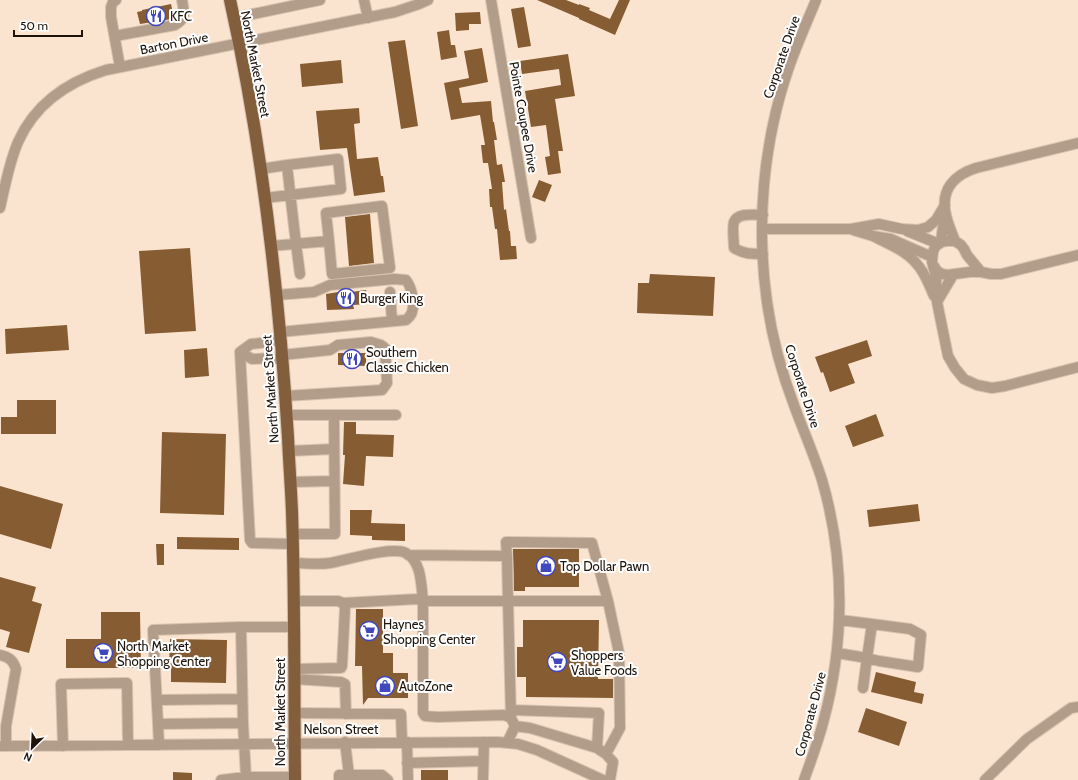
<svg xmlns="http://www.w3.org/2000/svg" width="1078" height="780" viewBox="0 0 1078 780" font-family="Cabin,sans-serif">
  <rect width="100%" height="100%" fill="#fbe4cf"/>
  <path fill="#865c32" d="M537,0H566L579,5V4L590,8L589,10L610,19L619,0H630L615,35L579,19V18Z
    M171,4L174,18L172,19L140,24L137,12L142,11V10Z
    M524,7L531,46L518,48L511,9Z
    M480,12L481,24H469V30L456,31L455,13Z
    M449,30L451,45H455L457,57L441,60L437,32Z
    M405,40L418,126L401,129L388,42Z
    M482,48L488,82L459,88L462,103L491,101L493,122H494L497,140H494L497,165L502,164L505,182H502L504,210L506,209L509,231H510L511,246H516L517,259L500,260L497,229H495L492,207H490L489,189H492L488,163H483L481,145H485L480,115L451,120L444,83L469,78L464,51Z
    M568,54L575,96L555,99L563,151H558L561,173L548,175L545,157L550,156L546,125L531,127L525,91L561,85L559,69L522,74L520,61Z
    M341,60L343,83L302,87L300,64Z
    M359,108L360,123L354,124L357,159L378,157L381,176H383L385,192L354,196L347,148L320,150L316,111Z
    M539,180L552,185L545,202L532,197Z
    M370,214L374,263L349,266L345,217Z
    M190,248L196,331L145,334L139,251Z
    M650,274L715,277L713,316L637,313L638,283H649Z
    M344,290H351V292L366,290L368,304L353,305L354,309L327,310L326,294L344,291Z
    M67,325L69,350L6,354L5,329Z
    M867,340L872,356L848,364L855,383L830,392L823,372L821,373L815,357Z
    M207,348L209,376L185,378L184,350Z
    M338,353H366V366L338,365Z
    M17,400H56V434H1V417H17Z
    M876,414L884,436L853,447L845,426Z
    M344,422H356V434L394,435L393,457L366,456L364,486L343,484L345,455H343Z
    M162,432L226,434L224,515L160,513Z
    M0,486L63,504L51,549L0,534Z
    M918,504L920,521L869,527L867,510Z
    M350,510H372L371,523L405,524V541L372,540V536L350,535Z
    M177,537L239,538V550L177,549Z
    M156,544H164V565H157Z
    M513,549H579V587H525V591H514Z
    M0,577L36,587L32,601L42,604L29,653L6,647L10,632L0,629Z
    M356,609H383V653H393V673H408V698H368L363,705L362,666H355Z
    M101,612H140L141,668H66V639H101Z
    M523,620H599L598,679H613V698L526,697V677H517V647H523Z
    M170,639L227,640L226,683L171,682V668H169Z
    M876,672L916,682L914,692L924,694L922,704L871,692Z
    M866,708L907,722L899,746L858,732Z
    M421,770H448V780H421Z
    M173,772L192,773V780H173Z"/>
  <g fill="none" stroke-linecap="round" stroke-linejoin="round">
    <defs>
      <path id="minor" d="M116,0L113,2L111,7V17L120,67
        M364,0L368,18
        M491,0L531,238
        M234,18L320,0
        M115,36L175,25C187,18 184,12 182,0
        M261,169L287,165
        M265,198L341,189L338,159L287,165C291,201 295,238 300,274
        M0,208C5,186 9,163 18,142C35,104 67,82 106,70L395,12L419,4L428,0
        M763,215C754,215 738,212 734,222C732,226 734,243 734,248C744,254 751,254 763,254
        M762,229H851L879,224L902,229L918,230L928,227L936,220L945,205
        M853,230L873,236L891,239L932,257
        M907,231L939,244
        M873,236C888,244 905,250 916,263C925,272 929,285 934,296
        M955,241C952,233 948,224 946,215C940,190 954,175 976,168L1078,143
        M941,242L942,233L945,216
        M271,246L329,241L326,213L382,206L390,268L332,274L329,241
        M934,266L937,271L942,274L947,275L970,272H981L991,274H1001L1078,255
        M981,272L967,255L964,249L961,245L955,241H946L941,242L935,247L933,252L932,262L936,277L937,302L948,356L955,368L964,379L977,385L992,388L1005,386L1078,367
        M390,292L392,321
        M277,295L314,292L330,285L394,279L406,280C412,288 415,303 412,312C411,316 408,318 406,320L280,332
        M937,302L953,275
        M240,352L250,540L252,543L292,544
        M240,352L252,359L270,358L283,360
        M240,352L251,344L270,342L281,337
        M282,355L330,350L338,345L371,342L381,345L385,348L387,383L382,390L285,396
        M287,415H396
        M289,451L334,449
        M290,482L334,481
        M292,534H335L334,415
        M408,555L507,556L508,601H608L592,543L506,542L507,556
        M293,563C305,563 318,565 330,563C347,560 391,546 406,553C422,562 421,585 423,601H508L511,718
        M293,601H338L343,603L345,608L342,666L341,668L294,669
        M343,603L418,599L423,601V713L425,716L438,717L504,715L511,718L515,726
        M837,653L867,658L872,624L840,620
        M0,655C9,657 13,660 16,669L6,726V746
        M294,679L341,682L345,684L346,714
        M863,688L867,658L879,661L918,667L921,635L910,629L872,624
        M157,700L242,699
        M511,710L599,713L597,748
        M294,713L401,714L402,742
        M243,723L241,627H293
        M158,724L153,630L241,627
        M407,742L408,780
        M507,743L515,726L530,728L597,748L606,754L613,762L610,780
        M159,745L158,724L243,723L246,777L221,780
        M0,746L498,742L518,744L537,750L603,780
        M63,746L61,684L127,683L128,745
        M606,754L620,728L619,653L608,601
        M407,763L483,761
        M246,777H295
        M339,780V775H349L345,742
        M350,780L349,775H382L388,780
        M483,780L484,742
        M804,780C811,761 818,742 823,723C845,643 845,559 822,480C814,455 804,432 795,408C782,374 772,338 767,302C756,224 763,142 789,67C797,44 807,22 816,0
        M985,780L1027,739L1071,708L1078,707"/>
      <path id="major" d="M230,0C262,144 279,291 288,437C289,462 291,487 292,512C295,601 294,691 295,780"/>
    </defs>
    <use href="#minor" stroke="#d7c3af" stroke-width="12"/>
    <use href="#major" stroke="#d7c3af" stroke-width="14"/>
    <use href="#minor" stroke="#b29d8b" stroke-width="10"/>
    <use href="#major" stroke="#825e3c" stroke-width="12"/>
  </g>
  <defs>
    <symbol id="restaurant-ring" viewBox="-11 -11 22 22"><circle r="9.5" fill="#fff" stroke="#4148bd" stroke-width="1.5"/><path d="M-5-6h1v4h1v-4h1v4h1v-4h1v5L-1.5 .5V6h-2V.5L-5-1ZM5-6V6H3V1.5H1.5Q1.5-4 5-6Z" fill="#4148bd"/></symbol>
    <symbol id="shop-ring" viewBox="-11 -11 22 22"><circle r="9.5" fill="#fff" stroke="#4148bd" stroke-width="1.5"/><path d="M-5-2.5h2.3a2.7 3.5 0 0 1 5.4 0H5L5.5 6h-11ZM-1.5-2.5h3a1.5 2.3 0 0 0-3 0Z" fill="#4148bd"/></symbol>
    <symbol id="supermarket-ring" viewBox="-11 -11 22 22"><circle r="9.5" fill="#fff" stroke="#4148bd" stroke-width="1.5"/><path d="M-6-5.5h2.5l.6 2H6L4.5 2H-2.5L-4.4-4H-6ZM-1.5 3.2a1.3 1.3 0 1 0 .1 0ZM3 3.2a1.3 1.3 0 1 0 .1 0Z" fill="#4148bd"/></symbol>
  </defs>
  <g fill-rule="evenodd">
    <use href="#restaurant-ring" x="145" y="5" width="22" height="22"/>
    <use href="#restaurant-ring" x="335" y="287" width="22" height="22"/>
    <use href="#restaurant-ring" x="341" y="348" width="22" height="22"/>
    <use href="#shop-ring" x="535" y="555" width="22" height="22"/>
    <use href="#supermarket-ring" x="358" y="620" width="22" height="22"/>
    <use href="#supermarket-ring" x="92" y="642" width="22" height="22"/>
    <use href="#supermarket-ring" x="546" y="651" width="22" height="22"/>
    <use href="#shop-ring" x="374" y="675" width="22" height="22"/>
  </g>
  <g text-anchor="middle" stroke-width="4" stroke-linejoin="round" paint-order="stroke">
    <g font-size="13" fill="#1d130a" stroke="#fff" text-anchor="start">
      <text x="170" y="21">KFC</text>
      <text x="360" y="303">Burger King</text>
      <text x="366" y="357">Southern<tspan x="366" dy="15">Classic Chicken</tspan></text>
      <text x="560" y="571">Top Dollar Pawn</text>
      <text x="383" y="629">Haynes<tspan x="383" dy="15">Shopping Center</tspan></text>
      <text x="117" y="651">North Market<tspan x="117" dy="15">Shopping Center</tspan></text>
      <text x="571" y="660">Shoppers<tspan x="571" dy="15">Value Foods</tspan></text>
      <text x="399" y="691">AutoZone</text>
    </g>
    <g font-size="13" fill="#1d130a" stroke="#fff">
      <text transform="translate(174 43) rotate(-11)" y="5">Barton Drive</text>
      <text transform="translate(781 57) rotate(-71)" y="5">Corporate Drive</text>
      <text transform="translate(256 64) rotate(79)" y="5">North Market Street</text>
      <text transform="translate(524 117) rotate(80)" y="5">Pointe Coupee Drive</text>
      <text transform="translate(803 386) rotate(72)" y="5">Corporate Drive</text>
      <text transform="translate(270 389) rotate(-94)" y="5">North Market Street</text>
      <text transform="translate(280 712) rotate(-90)" y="5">North Market Street</text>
      <text transform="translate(810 714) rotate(-75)" y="5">Corporate Drive</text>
      <text x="341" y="734">Nelson Street</text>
    </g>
  </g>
  <g transform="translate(32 748) rotate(204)" stroke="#ffffff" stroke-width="3" paint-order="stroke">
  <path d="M0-3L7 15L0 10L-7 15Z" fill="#1d130a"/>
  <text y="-6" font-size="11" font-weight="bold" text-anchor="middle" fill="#1d130a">N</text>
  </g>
  <path d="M14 30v6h68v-6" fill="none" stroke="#1d130a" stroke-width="2"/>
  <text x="20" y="30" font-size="12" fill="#1d130a" stroke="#ffffff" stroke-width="3" paint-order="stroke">50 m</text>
</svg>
